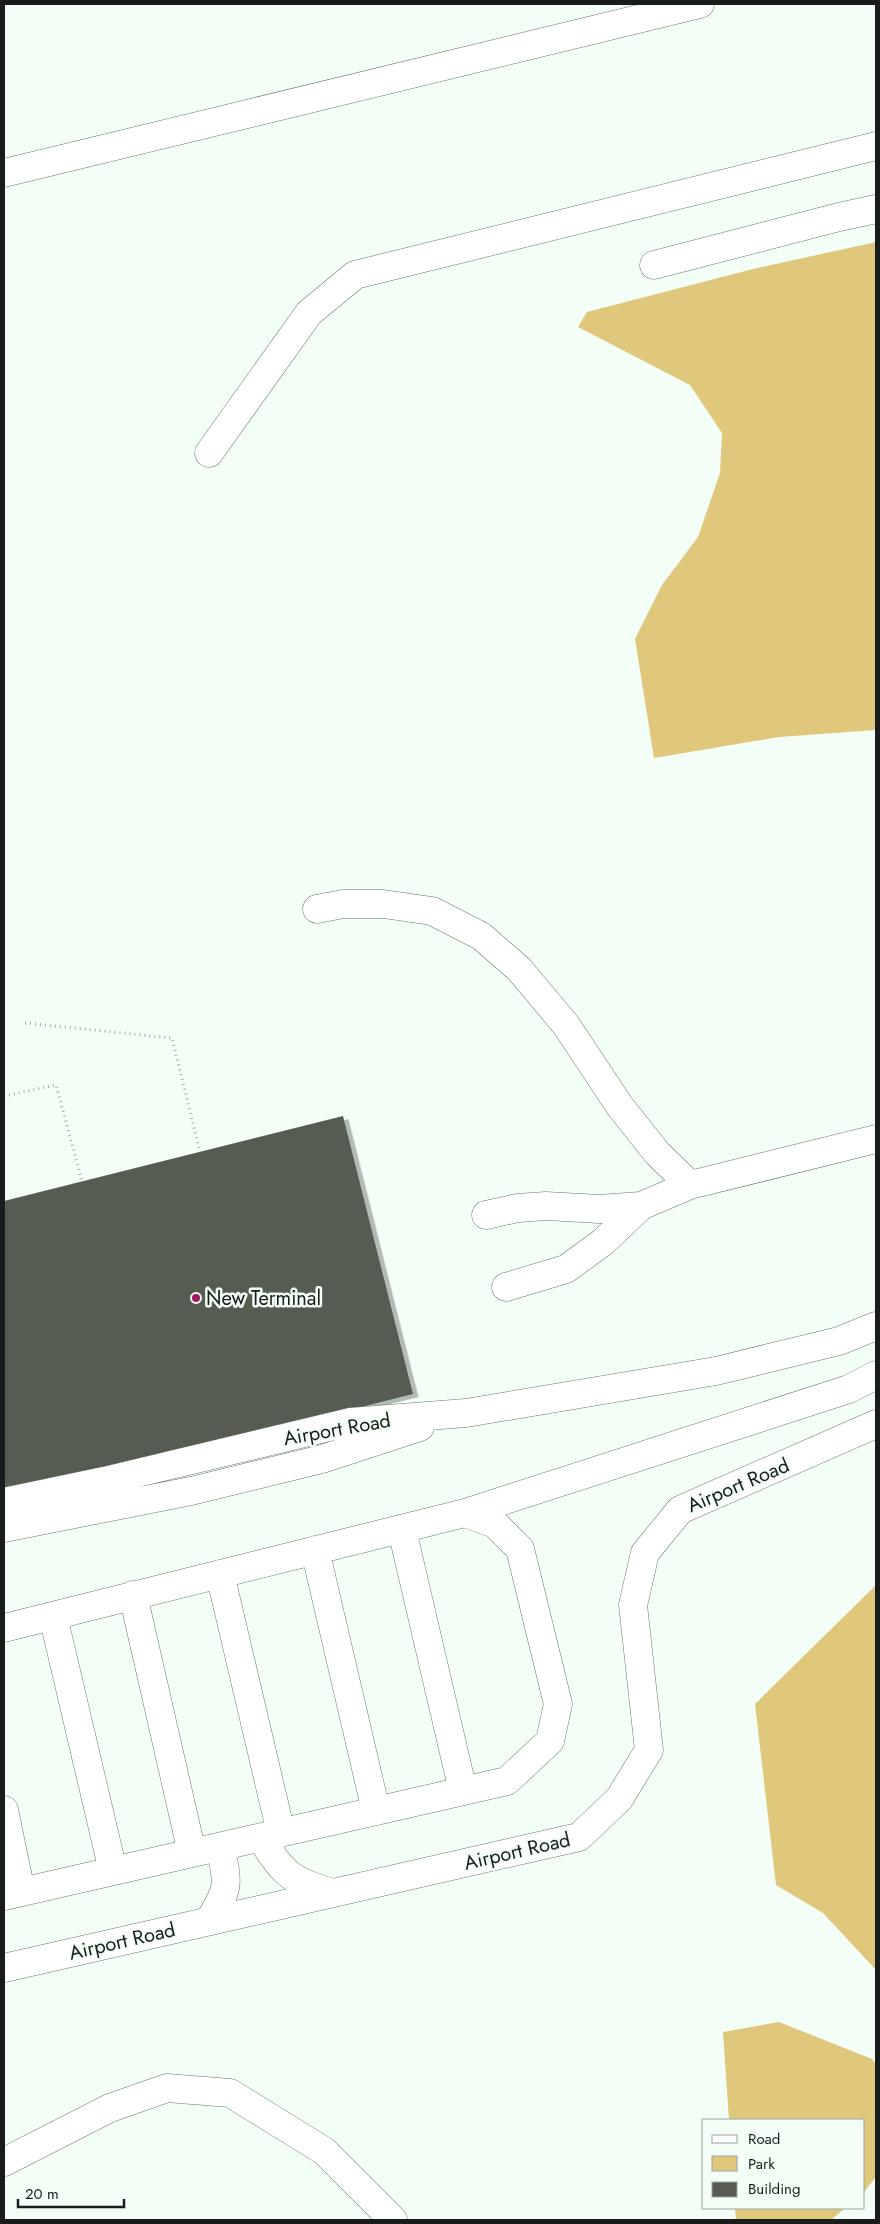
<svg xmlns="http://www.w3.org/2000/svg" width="880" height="2224" viewBox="0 0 880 2224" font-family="Jost,sans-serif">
  <defs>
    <filter id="shadow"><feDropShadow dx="5.5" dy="3" stdDeviation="0" flood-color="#0004"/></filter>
  </defs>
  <rect width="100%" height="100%" fill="#f3fef7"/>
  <path fill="#dfc77c" d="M876,242V730L779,737L654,758L635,639L662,585L698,537L720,473L722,433L690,385L578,327L587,312L753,269Z
    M876,1585V1970L823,1913L776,1885L755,1704Z
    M779,2022L872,2059L876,2064V2177L864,2192V2120H729L723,2032Z
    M735,2208H845L831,2220H736Z"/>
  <path fill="#575b51" filter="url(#shadow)" d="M343,1116L413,1394L4,1497V1201Z"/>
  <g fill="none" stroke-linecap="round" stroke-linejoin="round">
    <defs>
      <path id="minor" d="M4,173L700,4
        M654,265L839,217L876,209
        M209,453L309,313L355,275L876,146
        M317,909L343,904H383L432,911L481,936L519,969L566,1025L619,1105L657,1153L690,1185
        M486,1215L518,1208L546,1206L599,1209L641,1206L690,1185L876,1139
        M506,1287L566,1269L603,1242L641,1206
        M4,1502L104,1481L350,1422L466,1413L716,1371L839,1341L876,1326
        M4,1528L191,1491L322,1459L420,1427
        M402,1530L463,1791
        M315,1550L376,1811
        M220,1574L281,1833
        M133,1595L192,1853
        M53,1616L113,1871
        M4,1628L465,1513L849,1389L876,1375
        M4,1810L21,1892
        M261,1837C281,1874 294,1882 333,1893
        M4,1896L507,1781L550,1741L558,1704L520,1549L495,1524L465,1513
        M198,1924L209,1921C229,1888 229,1885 220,1847
        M4,1968L579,1837L619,1799L649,1750L633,1605L645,1553L680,1510L876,1424
        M4,2162L110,2108L167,2088L230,2093L324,2151L393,2220"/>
    </defs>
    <use href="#minor" stroke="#6d7770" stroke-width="29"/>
    <path stroke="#a4ada7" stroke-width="3" stroke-dasharray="1 4" stroke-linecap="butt" d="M25,1023L172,1038L200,1152
      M4,1096L56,1085L82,1181"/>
    <use href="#minor" stroke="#fff" stroke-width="28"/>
  </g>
  <circle fill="#a5185d" stroke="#f3fef7" stroke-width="2" cx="196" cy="1298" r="5"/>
  <g text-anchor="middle" stroke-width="5" stroke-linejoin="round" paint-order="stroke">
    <g font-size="20" fill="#181c1a" stroke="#f3fef7" text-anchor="start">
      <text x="206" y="1305">New Terminal</text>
    </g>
    <g font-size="20" fill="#181c1a" stroke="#f3fef7">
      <text transform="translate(337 1429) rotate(-10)" y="7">Airport Road</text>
      <text transform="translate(738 1485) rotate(-23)" y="7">Airport Road</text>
      <text transform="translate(517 1851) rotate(-13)" y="7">Airport Road</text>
      <text transform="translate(122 1941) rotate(-13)" y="7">Airport Road</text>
    </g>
  </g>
  <rect width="880" height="2224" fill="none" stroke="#181c1a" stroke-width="10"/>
  <rect x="702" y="2119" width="162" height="90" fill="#f3fef7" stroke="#9ba49f"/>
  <rect x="712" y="2135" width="25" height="8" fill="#ffffff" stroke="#9ba49f"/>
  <text x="748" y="2144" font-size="15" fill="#181c1a">Road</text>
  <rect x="712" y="2156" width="25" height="15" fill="#dfc77c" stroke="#9ba49f"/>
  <text x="748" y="2169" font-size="15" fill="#181c1a">Park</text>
  <rect x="712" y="2182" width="25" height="15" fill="#575b51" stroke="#9ba49f"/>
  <text x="748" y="2194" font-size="15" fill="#181c1a">Building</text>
  <path d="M18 2199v8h106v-8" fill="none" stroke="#181c1a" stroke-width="2.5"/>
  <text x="25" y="2199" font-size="15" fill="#181c1a" stroke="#f3fef7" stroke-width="4" paint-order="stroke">20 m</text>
</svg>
